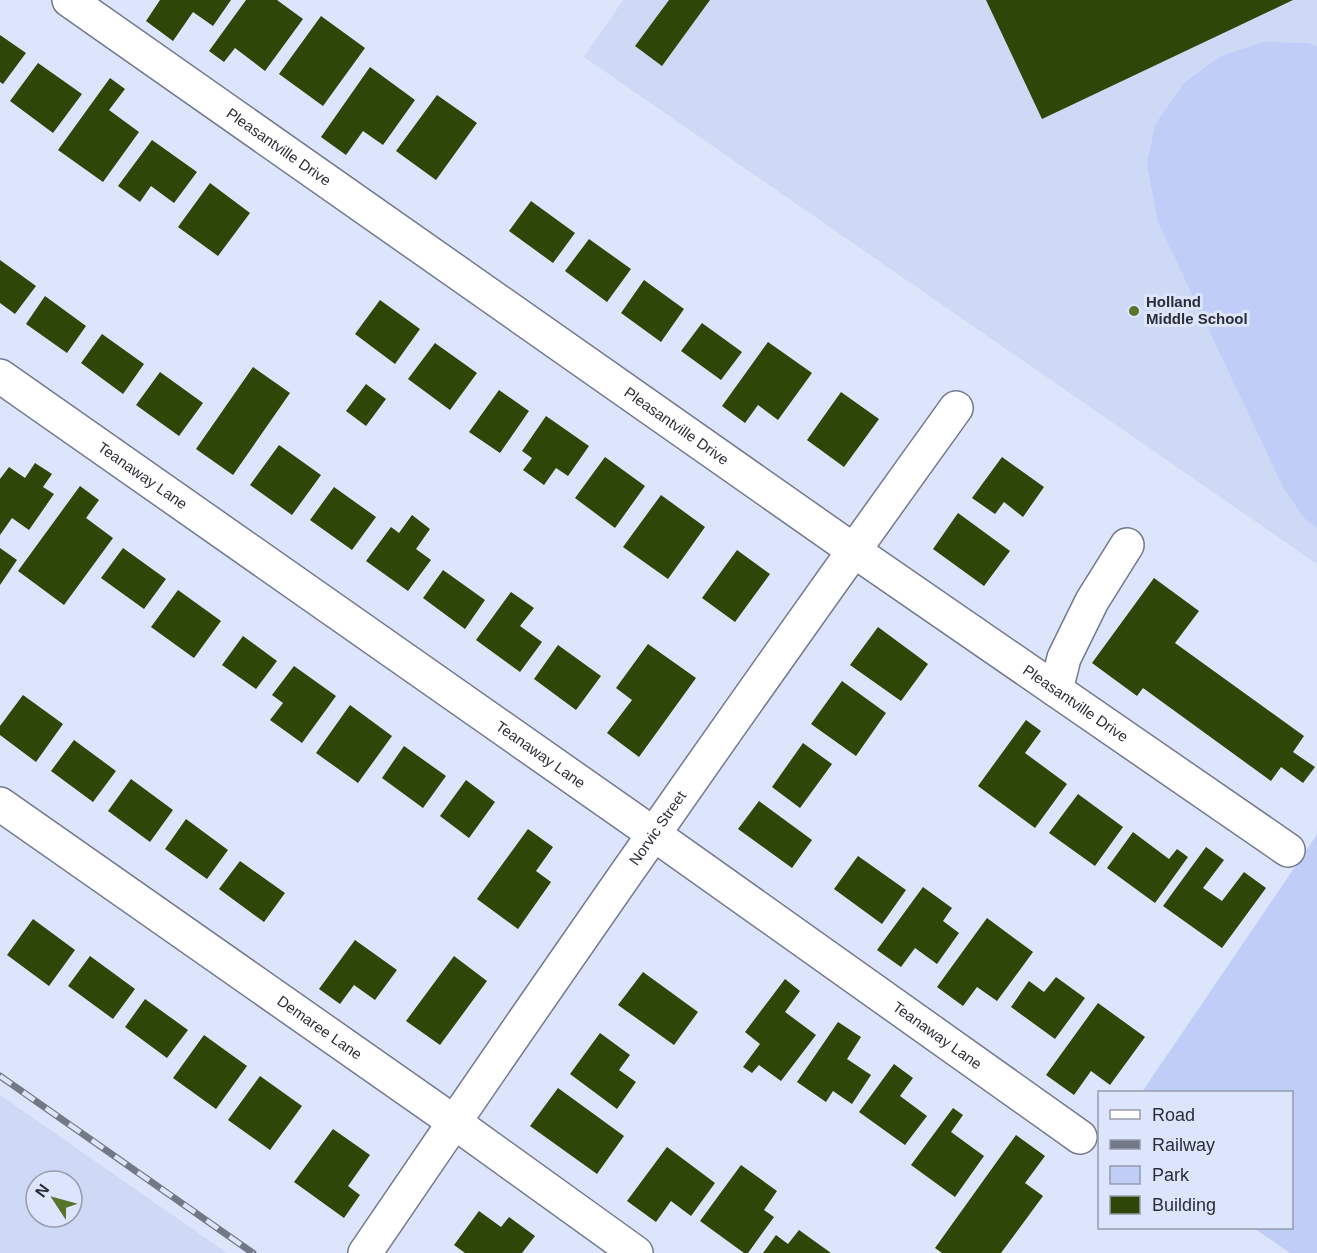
<svg xmlns="http://www.w3.org/2000/svg" width="1317" height="1253" viewBox="0 0 1317 1253" font-family="Arial,sans-serif">
  <rect width="100%" height="100%" fill="#dde5fc"/>
  <path fill="#ced9f6" fill-rule="evenodd" d="M623,0H1317V564L584,57Z
    M0,1095L227,1253H0ZM36,1181H72V1217H36Z"/>
  <path fill="#bfcdf7" d="M1263,42L1309,43L1317,47V528L1304,518L1283,487L1158,222L1147,165L1155,125L1184,83L1221,56Z
    M1317,830V1253H1290L1254,1228H1292V1092H1142L1316,836Z"/>
  <path fill="#2e4607" d="M160,0H231L213,26L193,12L173,41L146,21Z
    M246,0H277L303,19L265,71L235,48L224,62L209,51Z
    M669,0H710L662,66L635,46Z
    M986,0H1293L1042,119Z
    M321,16L365,48L323,106L279,74Z
    M0,35L26,53L3,84L0,82Z
    M38,63L82,94L53,133L10,101Z
    M370,67L415,100L383,145L363,131L346,155L321,137Z
    M110,78L125,89L109,110L139,132L103,182L58,150Z
    M437,95L477,123L436,180L396,151Z
    M152,140L197,172L174,203L151,186L140,202L118,186Z
    M210,183L250,213L218,256L178,227Z
    M531,201L575,233L553,263L509,231Z
    M589,239L631,269L607,302L565,271Z
    M0,260L36,286L15,314L0,303Z
    M644,280L684,309L661,342L621,313Z
    M45,296L86,326L67,353L26,324Z
    M380,300L420,329L395,364L355,334Z
    M702,323L742,352L721,380L681,351Z
    M102,334L144,364L123,394L81,363Z
    M768,342L812,373L778,420L758,405L745,423L722,406Z
    M435,343L477,373L450,410L408,379Z
    M253,367L290,393L233,475L196,449Z
    M160,372L203,403L179,436L136,405Z
    M366,384L386,399L366,426L346,411Z
    M499,390L529,411L500,453L469,432Z
    M841,392L879,419L844,467L807,440Z
    M546,416L589,446L568,476L556,468L544,485L523,470L532,458L522,451Z
    M279,445L321,475L292,515L250,485Z
    M605,457L645,486L615,528L575,498Z
    M1002,457L1044,487L1023,517L1004,502L995,514L972,498Z
    M35,463L52,474L43,487L54,494L29,530L12,518L0,535V479L9,467L25,478Z
    M80,486L99,500L86,518L113,538L64,605L18,571Z
    M334,487L376,517L352,550L310,520Z
    M661,495L705,527L668,579L623,547Z
    M958,513L1010,551L984,586L933,549Z
    M412,515L430,529L416,549L431,560L408,591L366,561L391,527L399,533Z
    M0,548L17,560L0,585Z
    M123,548L166,579L144,609L101,578Z
    M737,550L770,574L735,622L702,598Z
    M443,570L485,600L465,629L423,598Z
    M1154,578L1199,611L1175,643L1304,736L1293,752L1315,767L1303,783L1281,767L1271,781L1143,688L1137,696L1092,663Z
    M178,590L221,621L194,658L151,627Z
    M511,592L534,608L520,626L542,642L520,672L476,640Z
    M878,627L928,664L901,701L850,665Z
    M243,636L277,661L256,689L222,665Z
    M648,644L696,678L639,757L607,733L632,700L616,688Z
    M558,645L601,676L576,710L534,679Z
    M294,666L336,696L302,743L270,720L283,703L272,695Z
    M842,681L886,713L856,756L811,724Z
    M23,695L63,724L36,762L0,735V726Z
    M350,705L392,736L358,783L316,753Z
    M1026,720L1041,731L1025,753L1067,784L1035,828L978,786Z
    M74,740L116,771L93,802L51,771Z
    M803,743L832,764L800,808L772,787Z
    M404,746L446,776L423,808L382,778Z
    M131,779L173,810L150,842L108,811Z
    M466,780L495,802L469,838L440,816Z
    M1078,794L1123,827L1095,866L1049,833Z
    M759,801L812,840L792,868L738,829Z
    M186,819L228,850L207,879L165,849Z
    M528,829L553,847L536,871L551,882L518,929L477,899Z
    M1133,832L1169,859L1177,849L1188,857L1155,903L1107,868Z
    M1206,847L1224,860L1203,888L1222,901L1244,872L1266,888L1222,948L1163,906Z
    M858,856L906,890L882,924L834,889Z
    M240,861L285,893L264,922L219,889Z
    M923,887L952,908L943,921L959,933L937,964L915,948L901,967L877,950Z
    M987,918L1033,952L997,1001L977,987L963,1006L937,987Z
    M33,919L75,950L49,986L7,955Z
    M355,940L397,970L375,1000L354,985L340,1004L319,989Z
    M90,956L135,989L113,1019L68,986Z
    M454,956L487,981L440,1045L406,1021Z
    M643,972L698,1012L674,1045L618,1005Z
    M1056,977L1085,998L1055,1039L1011,1007L1029,981L1044,992Z
    M785,979L800,991L785,1012L816,1035L781,1081L759,1065L752,1073L743,1067L760,1044L745,1032Z
    M145,999L188,1030L167,1058L125,1027Z
    M1098,1003L1145,1037L1110,1085L1091,1071L1074,1095L1046,1075Z
    M838,1022L861,1037L847,1059L871,1075L852,1104L833,1091L826,1102L797,1082Z
    M600,1033L630,1055L619,1070L636,1082L617,1109L570,1074Z
    M204,1035L247,1066L216,1109L173,1078Z
    M894,1064L913,1078L900,1096L927,1116L905,1145L859,1112Z
    M260,1076L302,1106L270,1150L228,1120Z
    M558,1088L624,1136L597,1174L530,1126Z
    M953,1108L963,1115L951,1132L984,1156L955,1197L911,1165Z
    M333,1129L370,1155L348,1186L360,1195L344,1218L294,1182Z
    M1016,1135L1045,1156L1025,1183L1043,1196L1001,1253H942L935,1248Z
    M667,1147L715,1183L691,1216L671,1201L656,1222L627,1201Z
    M741,1165L777,1191L764,1210L774,1217L748,1253H744L700,1221Z
    M479,1211L501,1227L509,1217L535,1236L522,1253H465L454,1245Z
    M799,1230L831,1253H763L776,1235L788,1244Z"/>
  <g fill="none" stroke-linecap="round" stroke-linejoin="round">
    <defs>
      <g id="minor">
        <path id="s1" d="M69,0L853,550L1288,850"/>
        <path id="s2" d="M0,376L655,835L1080,1137"/>
        <path d="M1056,690L1064,658L1092,601L1127,545"/>
        <path id="s3" d="M0,804L454,1122L636,1253"/>
        <path id="s4" d="M365,1253C558,969 755,687 956,408"/>
      </g>
    </defs>
    <use href="#minor" stroke="#72798d" stroke-width="36"/>
    <use href="#minor" stroke="#fff" stroke-width="33"/>
    <defs>
      <path id="rail" d="M0,1076L253,1253"/>
    </defs>
    <use href="#rail" stroke="#737886" stroke-width="7"/>
    <use href="#rail" stroke="#dde5fc" stroke-width="4.5" stroke-dasharray="14" stroke-linecap="butt"/>
  </g>
  <circle fill="#56752b" stroke="#dde5fc" stroke-width="2" cx="1134" cy="311" r="6"/>
  <g text-anchor="middle" stroke-width="6" stroke-linejoin="round" paint-order="stroke">
    <g font-size="15" fill="#2b2e37" stroke="#dde5fc">
      <text dy="5" stroke="none"><textPath href="#s1" startOffset="256">Pleasantville Drive</textPath></text>
      <text dy="5" stroke="none"><textPath href="#s1" startOffset="742">Pleasantville Drive</textPath></text>
      <text dy="5" stroke="none"><textPath href="#s2" startOffset="174">Teanaway Lane</textPath></text>
      <text dy="5" stroke="none"><textPath href="#s1" startOffset="1228">Pleasantville Drive</textPath></text>
      <text dy="5" stroke="none"><textPath href="#s2" startOffset="660">Teanaway Lane</textPath></text>
      <text dy="5" stroke="none"><textPath href="#s4" startOffset="516">Norvic Street</textPath></text>
      <text dy="5" stroke="none"><textPath href="#s3" startOffset="390">Demaree Lane</textPath></text>
      <text dy="5" stroke="none"><textPath href="#s2" startOffset="1146">Teanaway Lane</textPath></text>
    </g>
    <g font-size="15" font-weight="bold" fill="#2b2e37" stroke="#dde5fc" text-anchor="start">
      <text x="1146" y="307">Holland<tspan x="1146" dy="17">Middle School</tspan></text>
    </g>
  </g>
  <rect x="1098" y="1091" width="195" height="138" fill="#dde5fc" stroke="#969cad" stroke-width="1.5"/>
  <rect x="1110" y="1110" width="30" height="9" fill="#ffffff" stroke="#969cad" stroke-width="1.5"/>
  <text x="1152" y="1121" font-size="18" fill="#2b2e37">Road</text>
  <rect x="1110" y="1140" width="30" height="9" fill="#737886" stroke="#969cad" stroke-width="1.5"/>
  <text x="1152" y="1151" font-size="18" fill="#2b2e37">Railway</text>
  <rect x="1110" y="1166" width="30" height="18" fill="#bfcdf7" stroke="#969cad" stroke-width="1.5"/>
  <text x="1152" y="1181" font-size="18" fill="#2b2e37">Park</text>
  <rect x="1110" y="1196" width="30" height="18" fill="#2e4607" stroke="#969cad" stroke-width="1.5"/>
  <text x="1152" y="1211" font-size="18" fill="#2b2e37">Building</text>
  <g transform="translate(54 1199) rotate(306)"><circle r="28" fill="#dde5fc" stroke="#969cad" stroke-width="1.5"/>
  <path d="M0-4.5L10 22L0 15L-10 22Z" fill="#56752b"/>
  <text y="-9" font-size="16" font-weight="bold" text-anchor="middle" fill="#2b2e37">N</text>
  </g>
</svg>
